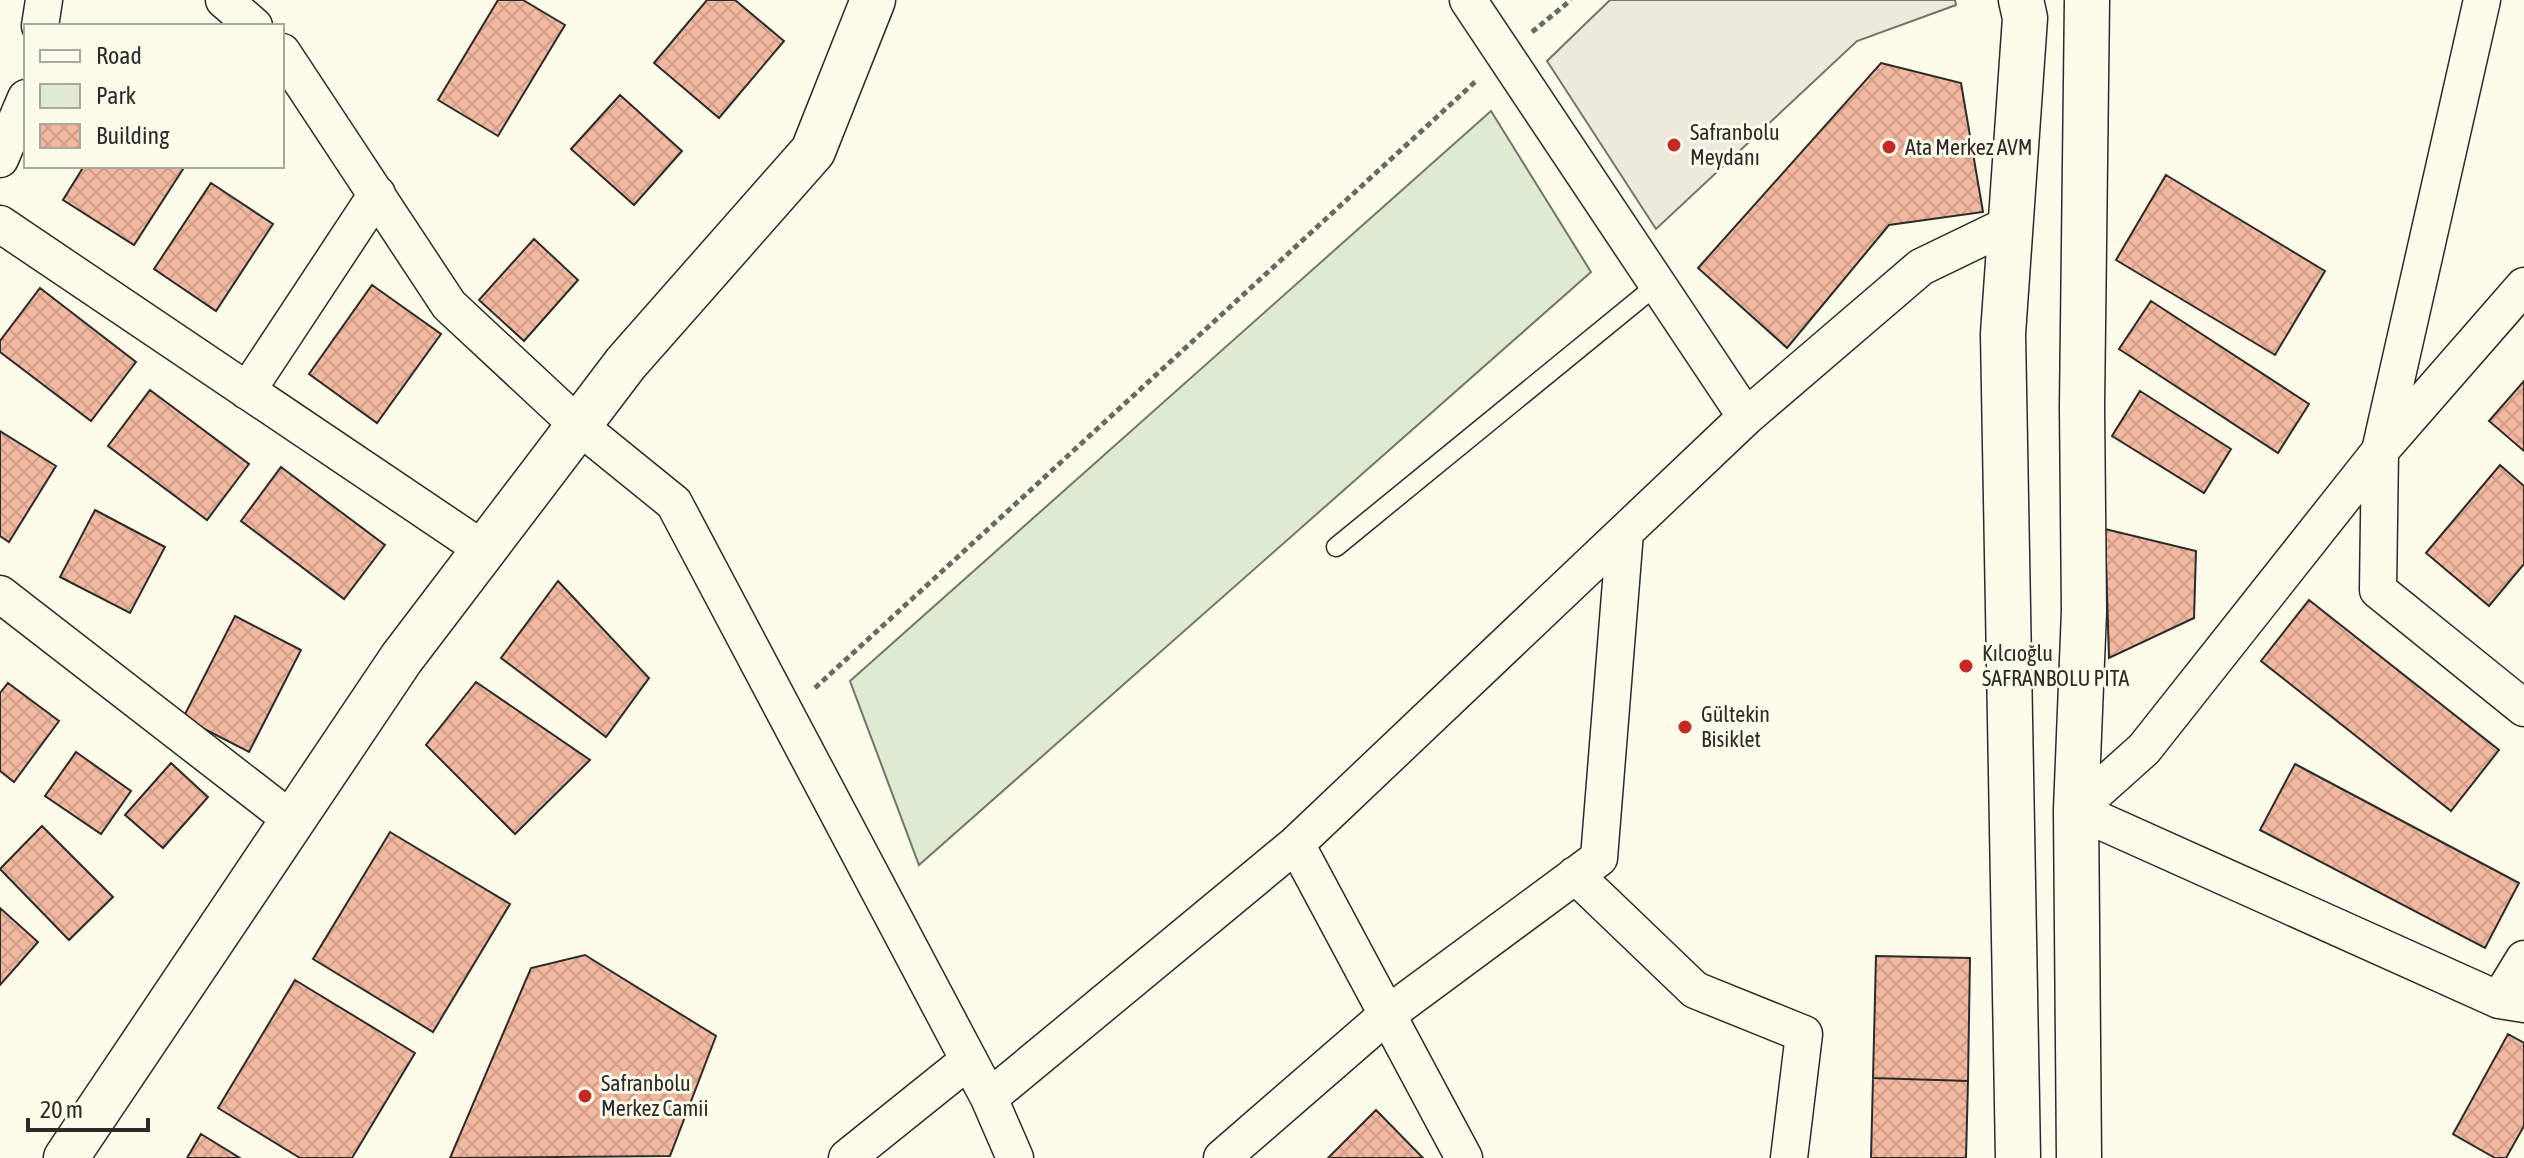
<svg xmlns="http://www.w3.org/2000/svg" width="2524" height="1158" viewBox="0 0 2524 1158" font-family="'Asap Condensed',sans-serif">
  <defs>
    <pattern id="building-cross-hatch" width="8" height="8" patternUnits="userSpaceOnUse" patternTransform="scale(2)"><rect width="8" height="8" fill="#f2b8a0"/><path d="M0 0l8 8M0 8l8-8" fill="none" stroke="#d09e8a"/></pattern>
  </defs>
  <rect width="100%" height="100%" fill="#fdfbea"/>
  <path fill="#deebd1" stroke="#74746e" stroke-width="2" d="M1491,111L1591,272L919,865L850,681Z"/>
  <path fill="#eceadb" stroke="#74746e" stroke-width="2" d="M1610,0H1955L1956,5L1857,41L1656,229L1547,61Z"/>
  <path fill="url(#building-cross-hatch)" stroke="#2b2b2b" stroke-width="2" d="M498,0H523L565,25L498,136L438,100Z
    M707,0H735L784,41L719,118L654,63Z
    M1881,63L1961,83L1983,212L1889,225L1787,348L1698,268Z
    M620,95L682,151L634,205L571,149Z
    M84,166H185L134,245L63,200Z
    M2166,175L2325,271L2275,355L2116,260Z
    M211,183L273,224L216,311L154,269Z
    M534,239L578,280L524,341L479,300Z
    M372,285L441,334L377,423L309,374Z
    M40,288L136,362L91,421L0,352V341Z
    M2151,301L2309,404L2278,453L2119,349Z
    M2524,381V451L2489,421Z
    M150,390L249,464L207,520L108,446Z
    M2140,391L2231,449L2204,493L2112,436Z
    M0,431L56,466L9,542L0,536Z
    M2500,465L2524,486V564L2489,606L2426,553Z
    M281,467L385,545L344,599L241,521Z
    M95,510L165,547L130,613L60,577Z
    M2105,529L2196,551L2194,618L2109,658Z
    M558,581L649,678L606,737L501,658Z
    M2309,600L2499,750L2451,811L2261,661Z
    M235,616L301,650L249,752L183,718Z
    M476,682L590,760L515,834L426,745Z
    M8,683L59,721L14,782L0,771V693Z
    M76,752L131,791L101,834L45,796Z
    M171,763L208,797L163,848L125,815Z
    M2295,764L2519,883L2485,948L2260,830Z
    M42,826L113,897L69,940L0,869Z
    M390,832L510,904L433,1032L313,959Z
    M0,908L38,942L0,985Z
    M585,955L716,1036L670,1156L450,1158L531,968Z
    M1876,956L1970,958L1968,1081L1873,1078Z
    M295,980L415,1053L352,1158H300L218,1108Z
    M2508,1034L2524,1043V1126L2506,1158H2495L2453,1134Z
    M1873,1078L1968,1081L1966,1158H1871Z
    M1376,1110L1423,1158H1328Z
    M201,1134L240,1158H187Z"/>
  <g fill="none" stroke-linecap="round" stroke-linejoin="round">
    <defs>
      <path id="service" d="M1336,547L1658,284"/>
      <path id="minor" d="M224,0L254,26
        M1468,0L1746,417
        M2482,0L2380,451L2378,590L2524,708
        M40,26L44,0
        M282,52L449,305L579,426L674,503L989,1098L1015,1158
        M0,159L26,98
        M0,224L484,550
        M2524,286L2380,451L2144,749L2076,810L2499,1000L2524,1004
        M247,391L377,194
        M0,594L293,821
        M1296,844L1464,1158
        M1575,875L1695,990L1804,1034L1789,1158
        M2499,1000L2524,959
        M989,1098L1296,844L1746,417L1921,267L2010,224
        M847,1158L969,1060
        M1222,1158L1388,1014L1599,858L1625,532"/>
      <path id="tertiary" d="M66,1158L401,659L626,363L813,151L873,0
        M2018,1158L2003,334L2025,18L2021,0
        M2079,1158L2076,810L2084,611L2082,407L2087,0"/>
    </defs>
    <use href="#service" stroke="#2b2b2b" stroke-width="21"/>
    <use href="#minor" stroke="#2b2b2b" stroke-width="39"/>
    <use href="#tertiary" stroke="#2b2b2b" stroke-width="47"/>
    <path stroke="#6a6964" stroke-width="5" stroke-dasharray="6 4" stroke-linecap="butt" d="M1532,32L1571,0
      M815,688L1476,81"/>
    <use href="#service" stroke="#fdfbea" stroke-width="18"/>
    <use href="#minor" stroke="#fdfbea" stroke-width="36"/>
    <use href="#tertiary" stroke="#fdfbea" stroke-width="44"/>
  </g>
  <g fill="#c62828" stroke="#fdfbea" stroke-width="3">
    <circle cx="1674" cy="145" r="8"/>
    <circle cx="1889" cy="147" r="8"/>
    <circle cx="1966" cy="666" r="8"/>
    <circle cx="1685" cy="727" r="8"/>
    <circle cx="585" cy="1096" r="8"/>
  </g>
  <g text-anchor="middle" stroke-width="6" stroke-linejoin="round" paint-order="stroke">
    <g font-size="22" fill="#2b2b2b" stroke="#fdfbea" text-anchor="start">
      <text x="1690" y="140">Safranbolu<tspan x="1690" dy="25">Meydanı</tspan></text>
      <text x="1905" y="155">Ata Merkez AVM</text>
      <text x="1982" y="661">Kılcıoğlu<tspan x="1982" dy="25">SAFRANBOLU PITA</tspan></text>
      <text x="1701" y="722">Gültekin<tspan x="1701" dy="25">Bisiklet</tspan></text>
      <text x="601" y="1091">Safranbolu<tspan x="601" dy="25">Merkez Camii</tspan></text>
    </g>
  </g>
  <rect x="24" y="24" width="260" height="144" fill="#fdfbea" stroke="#a9a89e" stroke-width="2"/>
  <rect x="40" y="50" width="40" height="12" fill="#fdfbea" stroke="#a9a89e" stroke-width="2"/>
  <text x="96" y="64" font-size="24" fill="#2b2b2b">Road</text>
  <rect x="40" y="84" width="40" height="24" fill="#deebd1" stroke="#a9a89e" stroke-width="2"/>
  <text x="96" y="104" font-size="24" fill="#2b2b2b">Park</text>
  <rect x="40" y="124" width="40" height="24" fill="url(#building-cross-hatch)" stroke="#a9a89e" stroke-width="2"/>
  <text x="96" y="144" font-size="24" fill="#2b2b2b">Building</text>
  <path d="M28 1118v12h120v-12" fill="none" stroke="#2b2b2b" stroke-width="4"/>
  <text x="40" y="1118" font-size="24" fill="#2b2b2b" stroke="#fdfbea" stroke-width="6" paint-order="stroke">20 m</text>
</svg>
